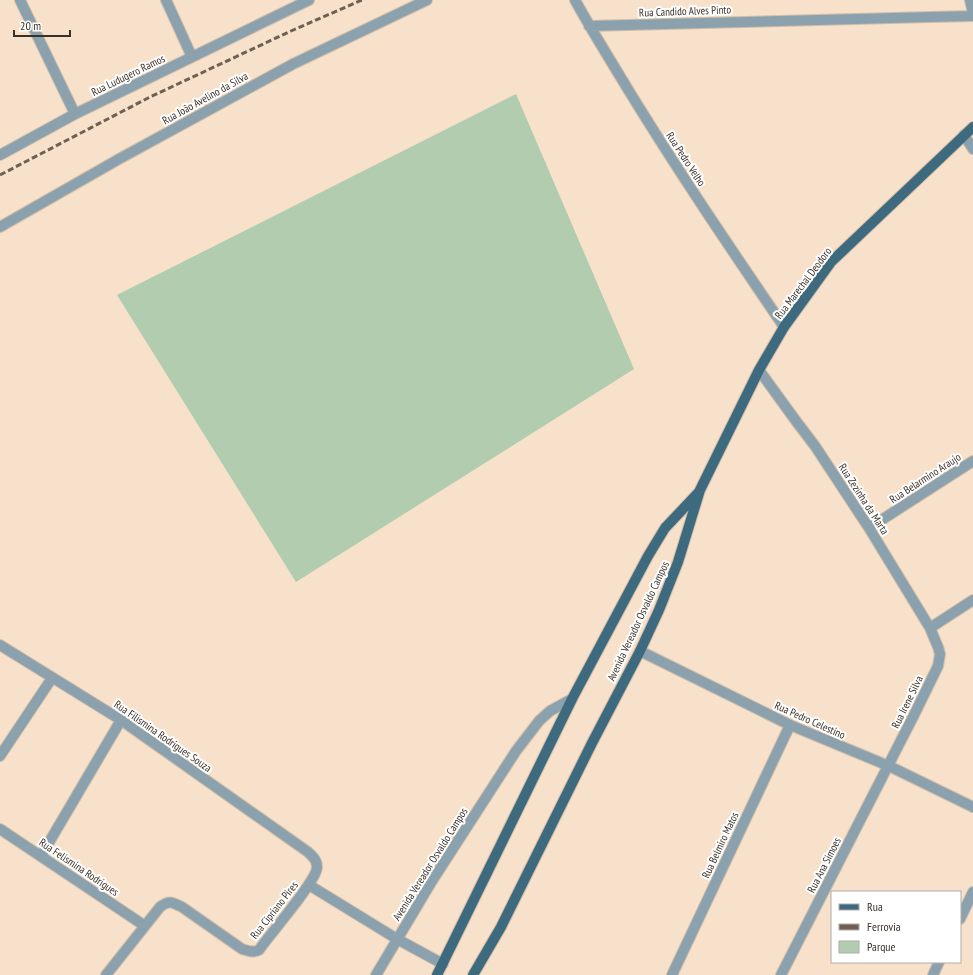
<svg xmlns="http://www.w3.org/2000/svg" width="973" height="975" viewBox="0 0 973 975" font-family="'PT Sans Narrow',sans-serif">
  <rect width="100%" height="100%" fill="#f7e1ca"/>
  <path fill="#b1ccae" d="M516,94L634,369L296,582L117,295Z"/>
  <g fill="none" stroke-linecap="round" stroke-linejoin="round">
    <defs>
      <path id="minor" d="M20,0L75,114
        M166,0L192,57
        M575,0C592,31 611,61 629,91C678,171 731,249 784,327
        M970,0L973,14
        M589,26L930,17L973,16
        M964,135L973,149
        M0,155L75,114L309,0
        M0,227L119,159L293,64L427,0
        M759,370L796,421L815,446L869,528L930,628L938,647L940,654L938,666L914,715L781,975
        M869,528L973,461
        M930,628L973,600
        M0,645L121,720L308,852C313,857 317,860 317,867C317,881 269,935 259,950C253,953 248,951 242,949L182,907C172,902 169,900 160,907L106,975
        M640,651L790,725L889,766L973,807
        M0,756L52,678
        M0,829L145,926
        M41,856L121,720
        M309,885L397,939L443,964
        M960,919L973,892
        M376,975L432,881L516,751L539,721L550,711L572,699
        M672,975L790,725
        M933,975L939,962"/>
      <path id="major" d="M437,975L572,699L648,556L665,528L699,492
        M473,975L501,927L592,743L640,651L659,610L678,562L700,490L759,370L784,327L831,262L973,127"/>
    </defs>
    <use href="#minor" stroke="#d1bea9" stroke-width="12"/>
    <use href="#major" stroke="#d1bea9" stroke-width="12"/>
    <use href="#minor" stroke="#8ba2ae" stroke-width="10"/>
    <use href="#major" stroke="#3e6a7f" stroke-width="10"/>
    <path stroke="#6e6154" stroke-width="3" stroke-dasharray="6 3" stroke-linecap="butt" d="M0,175L150,97L291,31L362,0"/>
  </g>
  <g text-anchor="middle" stroke-width="4" stroke-linejoin="round" paint-order="stroke">
    <g font-size="11" fill="#393027" stroke="#fff">
      <text transform="translate(685 11) rotate(-2)" y="4">Rua Candido Alves Pinto</text>
      <text transform="translate(128 75) rotate(-26)" y="4">Rua Ludugero Ramos</text>
      <text transform="translate(205 98) rotate(-29)" y="4">Rua João Avelino da Silva</text>
      <text transform="translate(686 159) rotate(57)" y="4">Rua Pedro Velho</text>
      <text transform="translate(803 283) rotate(-53)" y="4">Rua Marechal Deodoro</text>
      <text transform="translate(925 478) rotate(-33)" y="4">Rua Belarmino Araujo</text>
      <text transform="translate(864 499) rotate(57)" y="4">Rua Zezinha da Marta</text>
      <text transform="translate(638 621) rotate(-65)" y="4">Avenida Vereador Osvaldo Campos</text>
      <text transform="translate(907 702) rotate(-64)" y="4">Rua Irene Silva</text>
      <text transform="translate(810 720) rotate(24)" y="4">Rua Pedro Celestino</text>
      <text transform="translate(163 736) rotate(35)" y="4">Rua Filismina Rodrigues Souza</text>
      <text transform="translate(720 845) rotate(-65)" y="4">Rua Belmiro Matos</text>
      <text transform="translate(430 864) rotate(-58)" y="4">Avenida Vereador Osvaldo Campos</text>
      <text transform="translate(824 865) rotate(-63)" y="4">Rua Ana Simoes</text>
      <text transform="translate(79 867) rotate(34)" y="4">Rua Felismina Rodrigues</text>
      <text transform="translate(274 910) rotate(-52)" y="4">Rua Cipriano Pires</text>
    </g>
  </g>
  <rect x="831" y="891" width="130" height="72" fill="#ffffff" stroke="#b0aca9"/>
  <rect x="839" y="904" width="20" height="6" fill="#3e6a7f" stroke="#b0aca9"/>
  <text x="867" y="911" font-size="12" fill="#393027">Rua</text>
  <rect x="839" y="924" width="20" height="6" fill="#6e6154" stroke="#b0aca9"/>
  <text x="867" y="931" font-size="12" fill="#393027">Ferrovia</text>
  <rect x="839" y="941" width="20" height="12" fill="#b1ccae" stroke="#b0aca9"/>
  <text x="867" y="951" font-size="12" fill="#393027">Parque</text>
  <path d="M14 30v6h56v-6" fill="none" stroke="#393027" stroke-width="2"/>
  <text x="20" y="30" font-size="12" fill="#393027" stroke="#ffffff" stroke-width="3" paint-order="stroke">20 m</text>
</svg>
